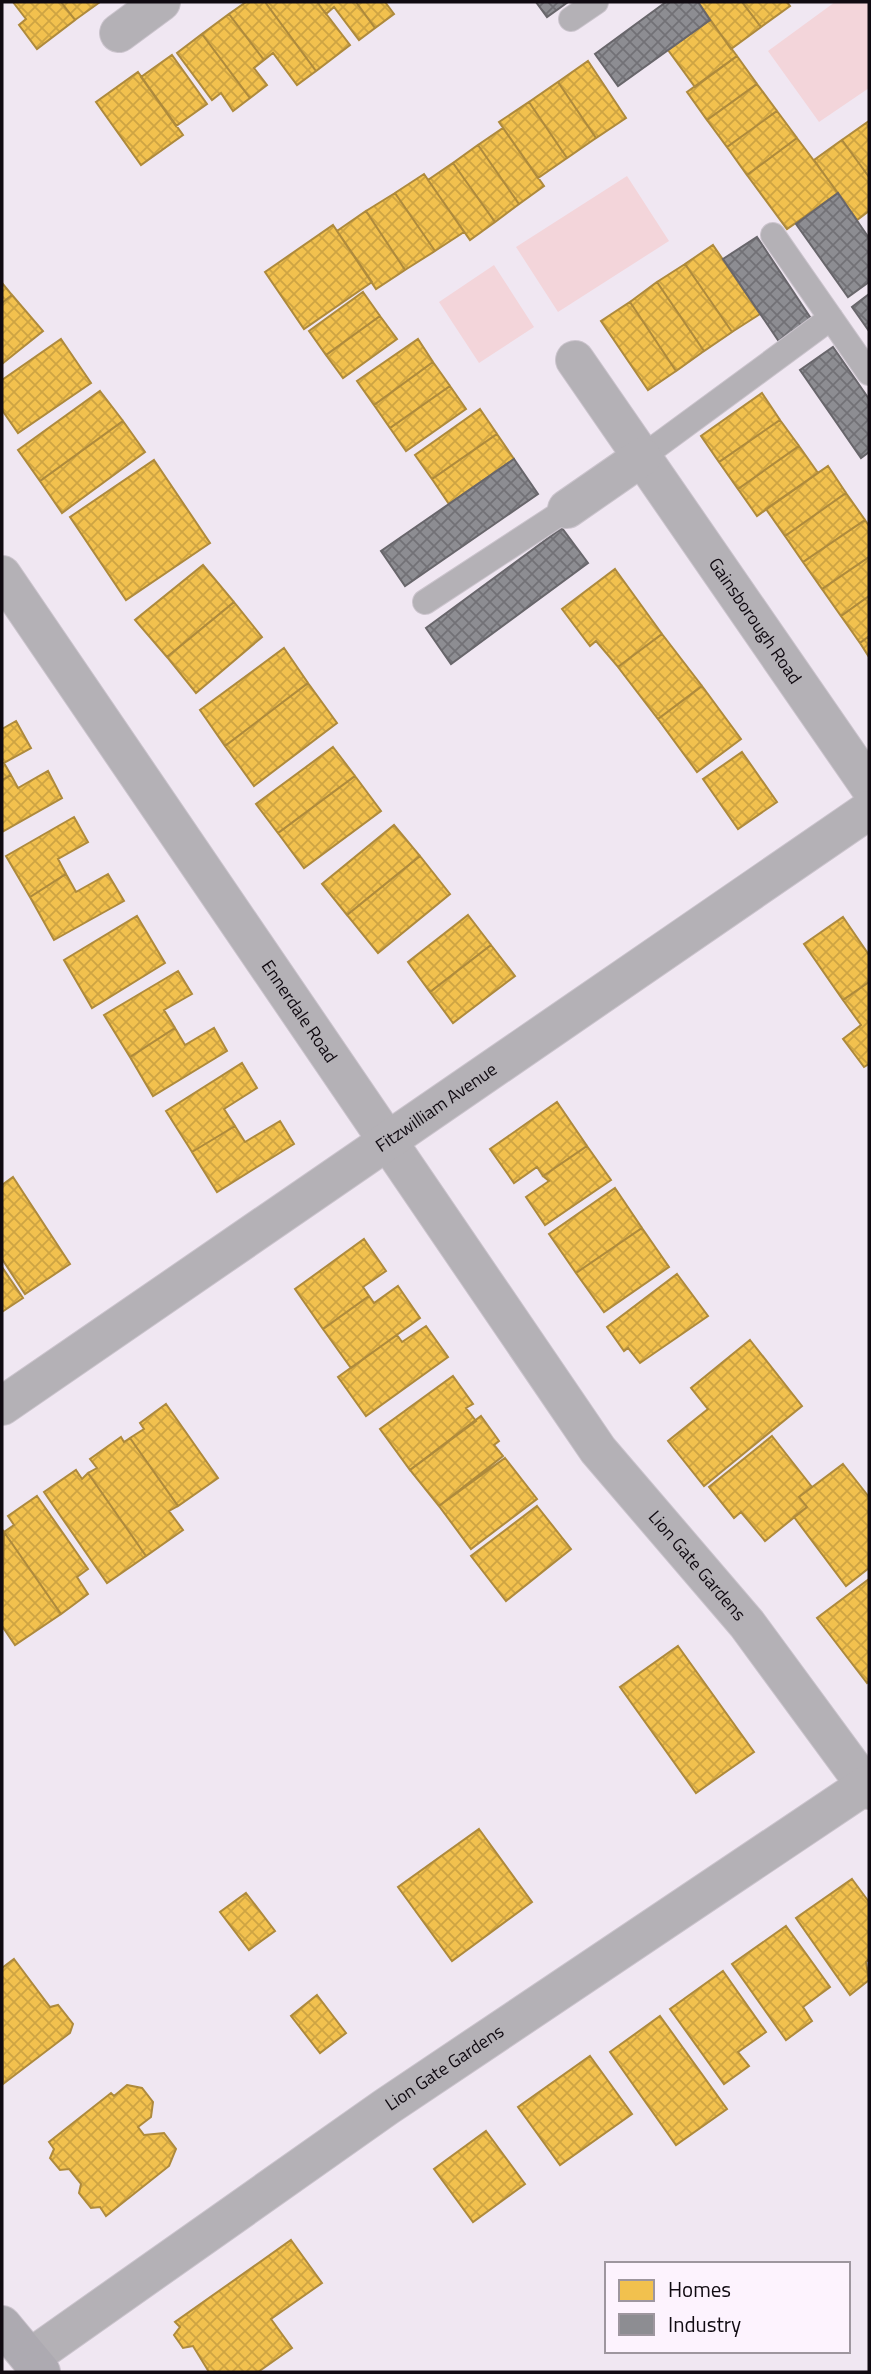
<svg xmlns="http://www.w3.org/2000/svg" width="871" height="2374" viewBox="0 0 871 2374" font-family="'Titillium Web',sans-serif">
  <defs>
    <pattern id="homes-cross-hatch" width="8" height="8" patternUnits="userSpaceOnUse" patternTransform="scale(1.75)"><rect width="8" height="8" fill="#f2c14e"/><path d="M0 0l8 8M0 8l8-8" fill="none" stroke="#cea443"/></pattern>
    <pattern id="industry-cross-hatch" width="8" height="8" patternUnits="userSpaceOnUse" patternTransform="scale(1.75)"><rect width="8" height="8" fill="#8d8d92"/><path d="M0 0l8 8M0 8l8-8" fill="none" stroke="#727176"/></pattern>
  </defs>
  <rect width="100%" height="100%" fill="#f0e7f2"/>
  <path fill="#f3d5da" d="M835,2H867L869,5V88L819,122L768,51Z
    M627,176L669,241L558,312L516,247Z
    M494,265L534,327L479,363L439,302Z"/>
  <path fill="url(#homes-cross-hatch)" stroke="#ae8a3c" stroke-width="2" d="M13,2H61L75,20L37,49L19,25L26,19Z
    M61,2H100L75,20Z
    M246,2H265L316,71L297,85L273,53L264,60L229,14Z
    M265,2H317L350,45L316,71Z
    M317,2H356L375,28L359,40L334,7L326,14Z
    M356,2H385L394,14L375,28Z
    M698,2H742L761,27L731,49Z
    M742,2H787L790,6L761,27Z
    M229,14L264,60L254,68L267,85L250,98L202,34Z
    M710,20L737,56L695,87L668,50Z
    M202,34L250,98L233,111L221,93L212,100L177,53Z
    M172,55L207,104L176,126L141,77Z
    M737,56L757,84L707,120L687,92Z
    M588,61L626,118L596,138L558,82Z
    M138,72L183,135L141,165L96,102Z
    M558,82L596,138L567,158L529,102Z
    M757,84L777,111L727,147L707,120Z
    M529,102L567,158L538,178L499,122Z
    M777,111L797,138L747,175L727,147Z
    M869,121V177L842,140Z
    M503,128L544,186L519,204L478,145Z
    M797,138L838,193L787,229L747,175Z
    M842,140L869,177V211L857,220L814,160Z
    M478,145L519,204L495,222L453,163Z
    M453,163L495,222L470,240L428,180Z
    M424,174L464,232L435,251L395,193Z
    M395,193L435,251L405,270L366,211Z
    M366,211L405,270L376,289L337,231Z
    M333,225L372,282L304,329L265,272Z
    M713,245L760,314L732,332L685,264Z
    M685,264L732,332L704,351L657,282Z
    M657,282L704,351L676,371L630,302Z
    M2,283L12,295L2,303Z
    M363,292L380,316L326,355L309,331Z
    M12,295L43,331L2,364V303Z
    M630,302L676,371L648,390L601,321Z
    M380,316L397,339L343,378L326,355Z
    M61,339L91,383L18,433L2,410V380Z
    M418,339L433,362L374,405L357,381Z
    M433,362L450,386L390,428L374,405Z
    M450,386L466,409L406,451L390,428Z
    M100,391L123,421L40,481L18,450Z
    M762,393L780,420L719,462L701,436Z
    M480,409L497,434L432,479L415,455Z
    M780,420L799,446L738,489L719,462Z
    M123,421L145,452L62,513L40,481Z
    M497,434L514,459L449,504L432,479Z
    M799,446L818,473L757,516L738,489Z
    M154,460L210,543L126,600L70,517Z
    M828,466L846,493L785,536L766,509Z
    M846,493L865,520L803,562L785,536Z
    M865,520L869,526V557L822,589L803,562Z
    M869,557V596L841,616L822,589Z
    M203,565L234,602L167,657L135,620Z
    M615,569L662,634L618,667L596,641L590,646L562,609Z
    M869,596V636L860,643L841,616Z
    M234,602L262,637L196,693L167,657Z
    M662,634L702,686L658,719L618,667Z
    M869,636V657L860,643Z
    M284,648L308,683L225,746L200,710Z
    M308,683L337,723L254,786L225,746Z
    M702,686L741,739L697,772L658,719Z
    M16,721L31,748L4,763L11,775L2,780V729Z
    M333,747L355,776L278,833L256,804Z
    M742,752L777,802L738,829L703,779Z
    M48,771L62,798L2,832V780L11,775L18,788Z
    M355,776L381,811L304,868L278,833Z
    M74,817L88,842L58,859L66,874L30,897L6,856Z
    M394,825L420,856L347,915L322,884Z
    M420,856L450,894L378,953L347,915Z
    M66,874L76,892L108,874L124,901L54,940L30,897Z
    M468,915L491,945L430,992L408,962Z
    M137,916L165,963L92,1008L64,960Z
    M843,917L869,955V982L843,1000L804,944Z
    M491,945L515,976L453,1023L430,992Z
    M178,971L192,994L164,1010L175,1028L130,1057L104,1015Z
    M869,982V1064L864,1067L843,1039L861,1025L843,1000Z
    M175,1028L185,1045L214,1028L227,1051L153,1096L130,1057Z
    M242,1063L257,1088L224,1109L235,1126L192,1152L166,1111Z
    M557,1102L587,1146L543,1176L537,1167L514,1183L490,1149Z
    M280,1121L294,1144L217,1192L192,1152L235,1126L245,1142Z
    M587,1146L611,1180L545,1225L526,1197L549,1181L543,1176Z
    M13,1177L70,1264L25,1294L2,1259V1185Z
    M615,1188L642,1228L576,1273L549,1234Z
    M642,1228L669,1267L604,1312L576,1273Z
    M364,1239L386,1271L363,1287L369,1296L323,1329L295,1289Z
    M2,1267L23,1298L2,1312Z
    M677,1274L708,1316L640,1363L628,1348L624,1351L607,1327Z
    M398,1286L420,1318L351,1368L323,1329L369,1296L374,1303Z
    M426,1326L448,1357L366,1416L338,1377L397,1335L402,1342Z
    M750,1340L802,1406L704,1486L668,1441L708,1409L691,1388Z
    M453,1376L473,1404L466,1408L476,1421L410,1470L380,1429Z
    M166,1404L218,1478L178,1506L130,1438L144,1429L140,1423Z
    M481,1416L499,1441L494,1445L503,1456L439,1506L410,1470Z
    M772,1436L812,1487L799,1497L807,1507L765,1541L741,1512L734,1518L709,1487Z
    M121,1437L124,1442L130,1438L178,1506L169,1511L183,1530L146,1556L88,1473L97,1468L90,1459Z
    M505,1458L537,1499L471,1549L439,1506Z
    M843,1464L869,1497V1568L846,1586L794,1517L807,1507L799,1497Z
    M76,1470L82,1479L88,1473L146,1556L107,1583L44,1492Z
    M37,1496L88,1569L77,1577L88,1594L61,1614L4,1532L14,1525L8,1516Z
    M537,1506L571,1549L506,1601L471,1556Z
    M4,1532L61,1614L15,1645L2,1626Z
    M869,1579V1681L867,1683L817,1618Z
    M678,1646L754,1752L696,1793L620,1687Z
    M479,1829L532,1902L452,1961L398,1887Z
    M852,1879L869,1902V1959L866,1962L869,1980L850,1995L796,1918Z
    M246,1893L275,1931L249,1950L220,1912Z
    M786,1926L830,1987L803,2007L812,2021L786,2040L732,1964Z
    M14,1959L50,2007L58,2005L73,2024L70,2033L3,2084L2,1968Z
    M723,1971L766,2032L738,2052L749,2066L724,2084L670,2009Z
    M317,1995L346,2033L320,2053L291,2016Z
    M660,2016L727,2109L676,2145L610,2052Z
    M590,2056L632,2114L560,2165L518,2107Z
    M127,2085L142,2088L153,2102L151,2117L138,2127L144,2135L164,2133L176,2149L169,2166L106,2216L100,2207L91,2208L79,2193L81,2184L69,2169L60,2170L50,2158L54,2149L49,2142L111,2093L114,2096Z
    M486,2131L525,2184L473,2222L434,2169Z
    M291,2240L322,2283L271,2319L292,2348L258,2372H209L193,2346L183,2348L174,2335L180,2327L175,2322Z"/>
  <path fill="url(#industry-cross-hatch)" stroke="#68666b" stroke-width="2" d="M536,2H568L547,17Z
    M666,2H698L710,20L618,86L595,54Z
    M838,193L869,238V282L848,297L796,224Z
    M757,237L812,320L780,343L723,259Z
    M869,294V331L852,307Z
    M833,347L869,399V452L861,458L800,370Z
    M514,459L538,494L405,586L381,551Z
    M562,528L588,563L451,664L426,628Z"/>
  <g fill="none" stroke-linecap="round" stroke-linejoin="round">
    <defs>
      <path id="lane" d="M571,19L596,2
        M773,235L869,373
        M642,457L831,318
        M425,602L567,509"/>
      <g id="street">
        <path d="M119,33L161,2"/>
        <path id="s1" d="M575,360L869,786"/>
        <path d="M567,509L642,457"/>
        <path id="s2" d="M2,575L598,1450L747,1624L869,1790"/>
        <path id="s3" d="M2,1406L869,810"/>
        <path id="s4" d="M30,2358L386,2107L866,1785"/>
      </g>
      <path id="primary" d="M2,2325L41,2372"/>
    </defs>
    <use href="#lane" stroke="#cbc4cd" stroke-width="26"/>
    <use href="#street" stroke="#cbc4cd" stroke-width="40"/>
    <use href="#primary" stroke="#cbc4cd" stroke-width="40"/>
    <use href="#lane" stroke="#b4b1b6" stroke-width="24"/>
    <use href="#street" stroke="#b4b1b6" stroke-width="38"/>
    <use href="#primary" stroke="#adaab1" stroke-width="38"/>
  </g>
  <g text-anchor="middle" stroke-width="7" stroke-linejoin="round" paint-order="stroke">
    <g font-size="18" fill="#100a11" stroke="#fdf3fe">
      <text dy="6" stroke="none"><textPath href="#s1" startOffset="317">Gainsborough Road</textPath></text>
      <text dy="6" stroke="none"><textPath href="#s2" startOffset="528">Ennerdale Road</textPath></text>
      <text dy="6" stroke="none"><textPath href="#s3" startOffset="527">Fitzwilliam Avenue</textPath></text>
      <text dy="6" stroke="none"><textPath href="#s2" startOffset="1211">Lion Gate Gardens</textPath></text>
      <text dy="6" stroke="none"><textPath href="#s4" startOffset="506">Lion Gate Gardens</textPath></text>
    </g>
  </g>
  <rect width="871" height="2374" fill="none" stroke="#100a11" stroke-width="7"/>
  <rect x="605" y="2262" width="245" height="91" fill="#fdf3fe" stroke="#9e969f" stroke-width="2"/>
  <rect x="619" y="2280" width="35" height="21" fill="#f2c14e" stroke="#9e969f" stroke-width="2"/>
  <text x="668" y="2297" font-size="21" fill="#100a11">Homes</text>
  <rect x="619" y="2314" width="35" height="21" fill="#8d8d92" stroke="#9e969f" stroke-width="2"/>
  <text x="668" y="2332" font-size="21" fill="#100a11">Industry</text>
</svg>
